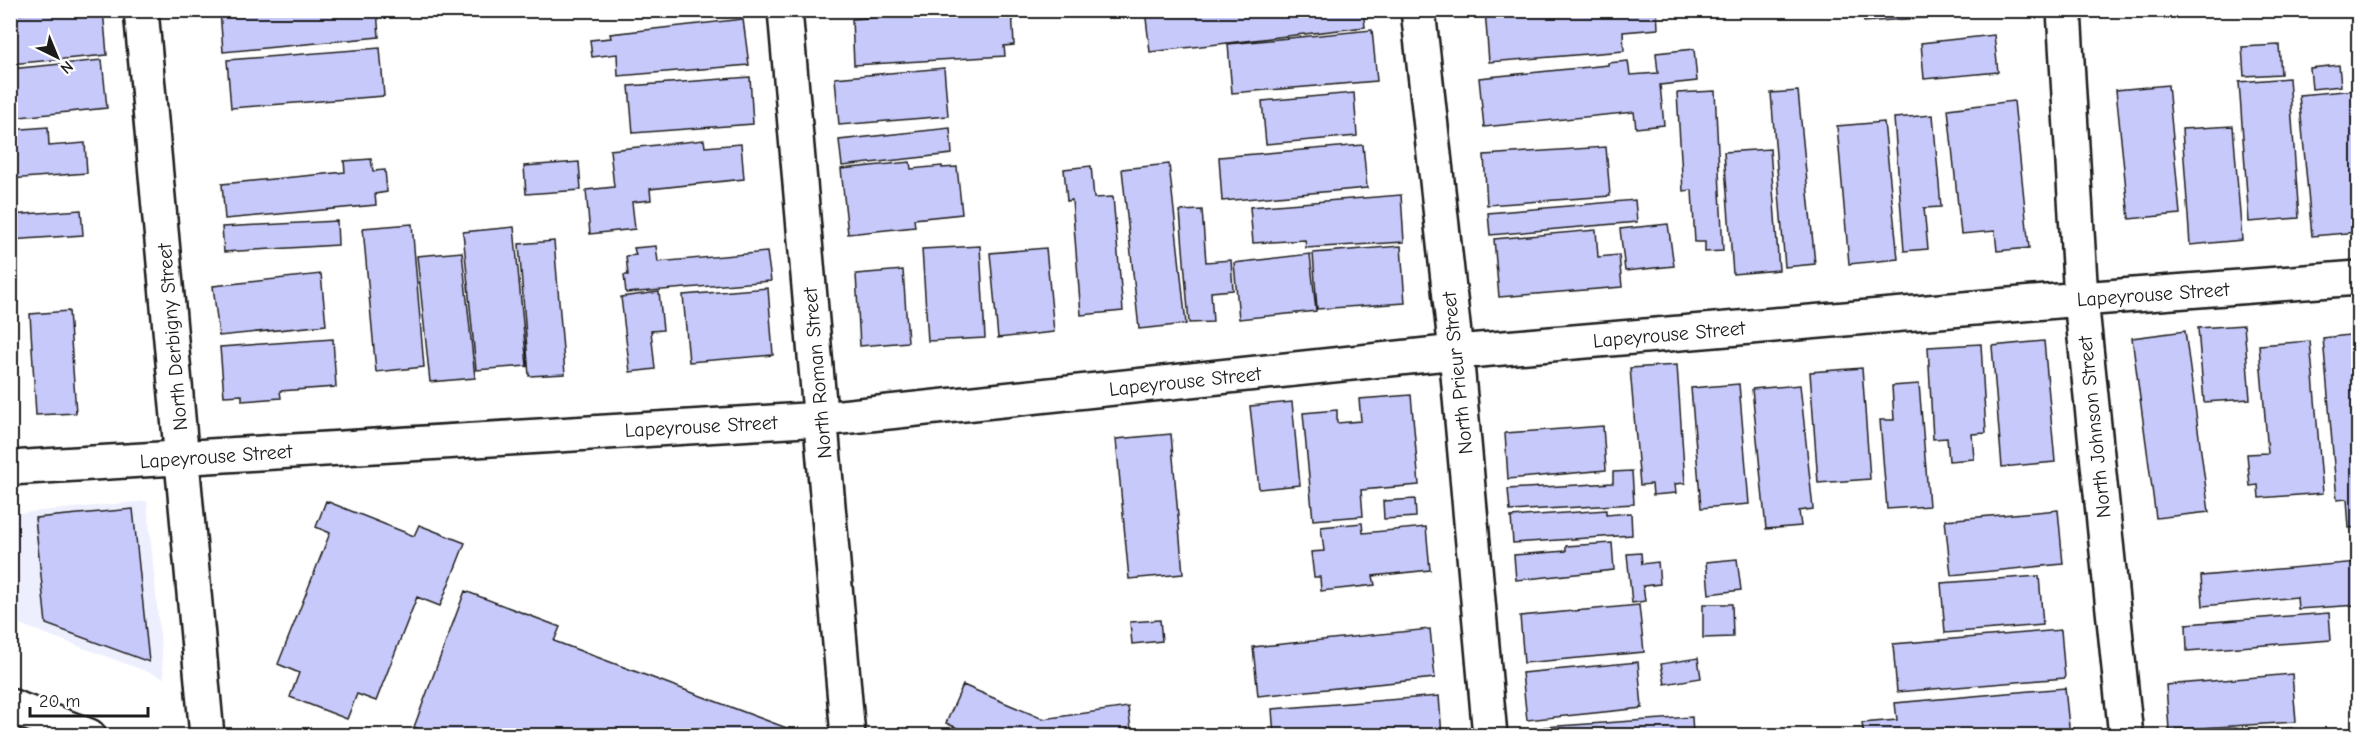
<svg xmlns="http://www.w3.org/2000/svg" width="2369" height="746" viewBox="0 0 2369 746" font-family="'Comic Neue',sans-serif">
  <rect width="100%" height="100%" fill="#fff"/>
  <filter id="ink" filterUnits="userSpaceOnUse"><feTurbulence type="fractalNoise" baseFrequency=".0167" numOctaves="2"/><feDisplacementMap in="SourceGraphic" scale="12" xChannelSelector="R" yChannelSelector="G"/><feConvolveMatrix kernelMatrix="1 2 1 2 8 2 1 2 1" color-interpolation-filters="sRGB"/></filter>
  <g filter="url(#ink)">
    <path fill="#eeeffe" d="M147,501L164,678L11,621L10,514Z"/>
    <path fill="#c7c9fb" stroke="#1c1c1c" stroke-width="1.5" d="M55,10H103L107,55L10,64V15Z
      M220,10H377L379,37L223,52Z
      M995,10H1012L1014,45L1004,46L1005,56L854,65L852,19Z
      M1145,10H1363L1365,27L1150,52Z
      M1485,10H1657L1658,29L1623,32L1624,51L1489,62Z
      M1863,10H1950V16L1864,22Z
      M743,19L749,65L618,76L617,54L592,57L590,40L611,38L610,34Z
      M1372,30L1377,81L1232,93L1228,44Z
      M1994,35L1998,72L1924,79L1921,43Z
      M2279,45L2281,74L2244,76L2242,47Z
      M380,48L384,96L231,108L227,60Z
      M1694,49L1697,81L1660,85L1664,125L1636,128L1634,112L1484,127L1479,78L1608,65V63L1628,61L1630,75L1658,73L1656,53Z
      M102,60L107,108L10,118V69Z
      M2339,65L2341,86L2312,89L2310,68Z
      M944,68L948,116L839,125L835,78Z
      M750,77L753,124L633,133L629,86Z
      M2289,78L2299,218L2249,222L2239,82Z
      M2168,85L2180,214L2129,219L2116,90Z
      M2356,90L2358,123V232L2312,236L2299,95Z
      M1715,91L1723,251L1705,252V242H1695L1692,190L1683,191L1677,93Z
      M1798,91L1815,264L1785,267L1771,93Z
      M1354,93L1357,136L1266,144L1262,101Z
      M2014,101L2029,248L1997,251L1995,231L1961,234L1948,109Z
      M1933,115L1941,207L1924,208L1928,249L1904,251L1894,118Z
      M1884,122L1898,259L1849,264L1837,126Z
      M2233,126L2242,240L2190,245L2182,129Z
      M48,127L49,146L85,143L87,173L10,179V130Z
      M950,128L952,154L842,166L839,140Z
      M704,140L705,147L741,144L744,179L650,189L651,200L632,202L635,229L590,234L586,190L614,187L610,150Z
      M1363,145L1367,188L1222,201L1219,157Z
      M1606,147L1610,196L1487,205L1484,155Z
      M1770,149L1779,270L1733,274L1724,152Z
      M371,159L373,171L385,170L387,192L375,194L376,205L225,219L222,184L345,172L344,161Z
      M579,162L581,190L526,194L524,166Z
      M910,162L911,169L942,166V168L957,167L962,214L914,219L915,227L848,234L841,169Z
      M1169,164L1186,324L1139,329L1122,169Z
      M1091,166L1094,198L1113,197L1123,311L1081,315L1072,200L1067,201L1064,169Z
      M1401,195L1404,242L1306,248L1305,240L1253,243L1250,207Z
      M1635,200L1637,222L1490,235L1488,213Z
      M81,210L83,235L10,240V215Z
      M1202,210L1206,262L1231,260L1233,290L1211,292L1213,322L1189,323L1180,211Z
      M337,221L338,245L224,252L222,227Z
      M412,224L424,367L376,372L363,228Z
      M1668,224L1674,266L1625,271L1620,229Z
      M514,227L527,366L476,370L463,232Z
      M1596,230L1598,257L1619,255L1622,287L1499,297L1494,239Z
      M554,241L565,374L529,376L519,244Z
      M656,246L658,262L767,252L771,281L626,293L624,275H628L626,256L636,255L634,248Z
      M980,246L985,338L928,341L922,249Z
      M1401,246L1405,303L1317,309L1313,253Z
      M1046,248L1054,332L998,338L990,253Z
      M462,252L475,378L430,382L417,256Z
      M1310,254L1316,311L1239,319L1234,263Z
      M903,270L908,342L860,346L856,274Z
      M321,274L326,325L219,336L213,286Z
      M768,288L773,355L689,362L683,295Z
      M659,292L663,330L651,331L655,369L630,372L621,297Z
      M69,311L76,413L36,415L30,314Z
      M2244,325L2250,399L2204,402L2198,328Z
      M2185,331L2209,512L2156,518L2132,338Z
      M2358,334V527L2349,528L2347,499L2337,500L2323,338Z
      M333,339L336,387L280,391L281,398L242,401V395L224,396L220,347Z
      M2044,341L2055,462L2002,467L1992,346Z
      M2310,341L2323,493L2259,498L2258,485L2250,486L2247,454L2268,453L2259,345Z
      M1981,344L1986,433L1972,434L1974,459L1949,461L1947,438L1933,439L1928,347Z
      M1677,365L1685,483L1675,484L1676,493L1653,495L1652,484L1640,485L1630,368Z
      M1862,368L1870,479L1818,483L1810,372Z
      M1739,384L1749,504L1701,508L1691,388Z
      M1919,384L1929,506L1887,509L1880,420H1894L1892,386Z
      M1800,385L1813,509L1799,511L1801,526L1766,529L1752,389Z
      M1411,395L1419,485L1361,490L1363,516L1313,520L1303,413L1337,410V423L1361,421L1359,399Z
      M1292,402L1300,485L1259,489L1250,406Z
      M1603,426L1606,470L1508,479L1505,433Z
      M1171,434L1183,574L1129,579L1116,439Z
      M1632,471L1634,504L1510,511L1508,489L1613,483V472Z
      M1415,499L1416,517L1384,519L1383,501Z
      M326,501L414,536L419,525L465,543L440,606L417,597L376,701L357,694L347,719L290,697L299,673L278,664L330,533L316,527Z
      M133,509L149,662L46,624L35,518Z
      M1606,510V515L1631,513L1632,535L1513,543L1511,517Z
      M2058,510L2063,564L1951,575L1945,520Z
      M1362,523L1363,533L1426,527L1430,570L1373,576L1375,585L1321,591L1320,577H1314L1311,552L1324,551L1321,527Z
      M1612,543L1614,570L1516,580L1514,555L1566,551V546Z
      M1641,553L1642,564L1658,562L1660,584L1643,586L1645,601L1632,603L1627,554Z
      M1737,559L1741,590L1709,594L1706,562Z
      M2358,562V605L2298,609L2297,597L2203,606L2201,576Z
      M2039,576L2043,625L1945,633L1941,583Z
      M465,591L560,627L554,641L800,733L799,736H436L414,727Z
      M1703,604H1732L1733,637L1703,638Z
      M1639,605L1644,652L1524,663L1520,616Z
      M2329,613L2331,640L2187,651L2186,624Z
      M1160,620L1162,641L1132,644L1130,622Z
      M1430,629L1435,678L1258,696L1253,647Z
      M2061,630L2065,678L1897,692L1893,644Z
      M1698,658L1701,678L1665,684L1661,664Z
      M1638,662L1642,708L1527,720L1522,673Z
      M2292,674L2296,722L2169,730L2166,685Z
      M963,685L1043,719L1128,707L1132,736H975L946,723Z
      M2065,688L2070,736H1864L1862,723L1897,720L1895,703Z
      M1439,696L1442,736H1274L1272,709Z
      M1692,717L1693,735L1749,731V736H1544V727Z
      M2292,728V736H2172Z"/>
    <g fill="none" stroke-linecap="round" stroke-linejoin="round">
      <defs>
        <path id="street" d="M141,10L207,736
          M785,10L848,736
          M1418,10L1456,352L1490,736
          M2064,10L2081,299L2126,736
          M10,468L822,419L1456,352L2081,299L2358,278"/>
        <path id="secondary" d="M10,706L89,736"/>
      </defs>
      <use href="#street" stroke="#1c1c1c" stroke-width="38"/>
      <use href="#secondary" stroke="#1c1c1c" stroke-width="38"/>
      <use href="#street" stroke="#fff" stroke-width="33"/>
      <use href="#secondary" stroke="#fff" stroke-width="33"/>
    </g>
  </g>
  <g text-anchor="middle" stroke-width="5" stroke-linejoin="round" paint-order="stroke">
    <g font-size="20" fill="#1c1c1c" stroke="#fff">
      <text transform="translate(2153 294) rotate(-4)" y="7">Lapeyrouse Street</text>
      <text transform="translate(1669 334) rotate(-5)" y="7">Lapeyrouse Street</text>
      <text transform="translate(172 337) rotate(-95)" y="7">North Derbigny Street</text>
      <text transform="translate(817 373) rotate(-95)" y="7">North Roman Street</text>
      <text transform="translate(1457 373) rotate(-96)" y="7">North Prieur Street</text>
      <text transform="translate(1185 381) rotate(-6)" y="7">Lapeyrouse Street</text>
      <text transform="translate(701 426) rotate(-3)" y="7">Lapeyrouse Street</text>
      <text transform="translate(2094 427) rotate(-96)" y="7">North Johnson Street</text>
      <text transform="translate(216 456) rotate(-4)" y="7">Lapeyrouse Street</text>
    </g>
  </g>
  <rect width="2369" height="746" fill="none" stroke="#fff" stroke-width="36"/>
  <rect x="18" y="18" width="2333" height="710" fill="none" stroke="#1c1c1c" stroke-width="2" filter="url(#ink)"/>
  <g transform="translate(57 57) rotate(137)" stroke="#ffffff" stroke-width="4.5" paint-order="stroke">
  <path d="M0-4.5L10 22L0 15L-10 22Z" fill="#1c1c1c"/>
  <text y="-9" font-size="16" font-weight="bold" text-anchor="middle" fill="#1c1c1c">N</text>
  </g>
  <path d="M30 707v9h118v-9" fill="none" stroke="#1c1c1c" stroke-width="3"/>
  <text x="39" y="707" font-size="18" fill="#1c1c1c" stroke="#ffffff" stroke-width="4.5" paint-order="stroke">20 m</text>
</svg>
